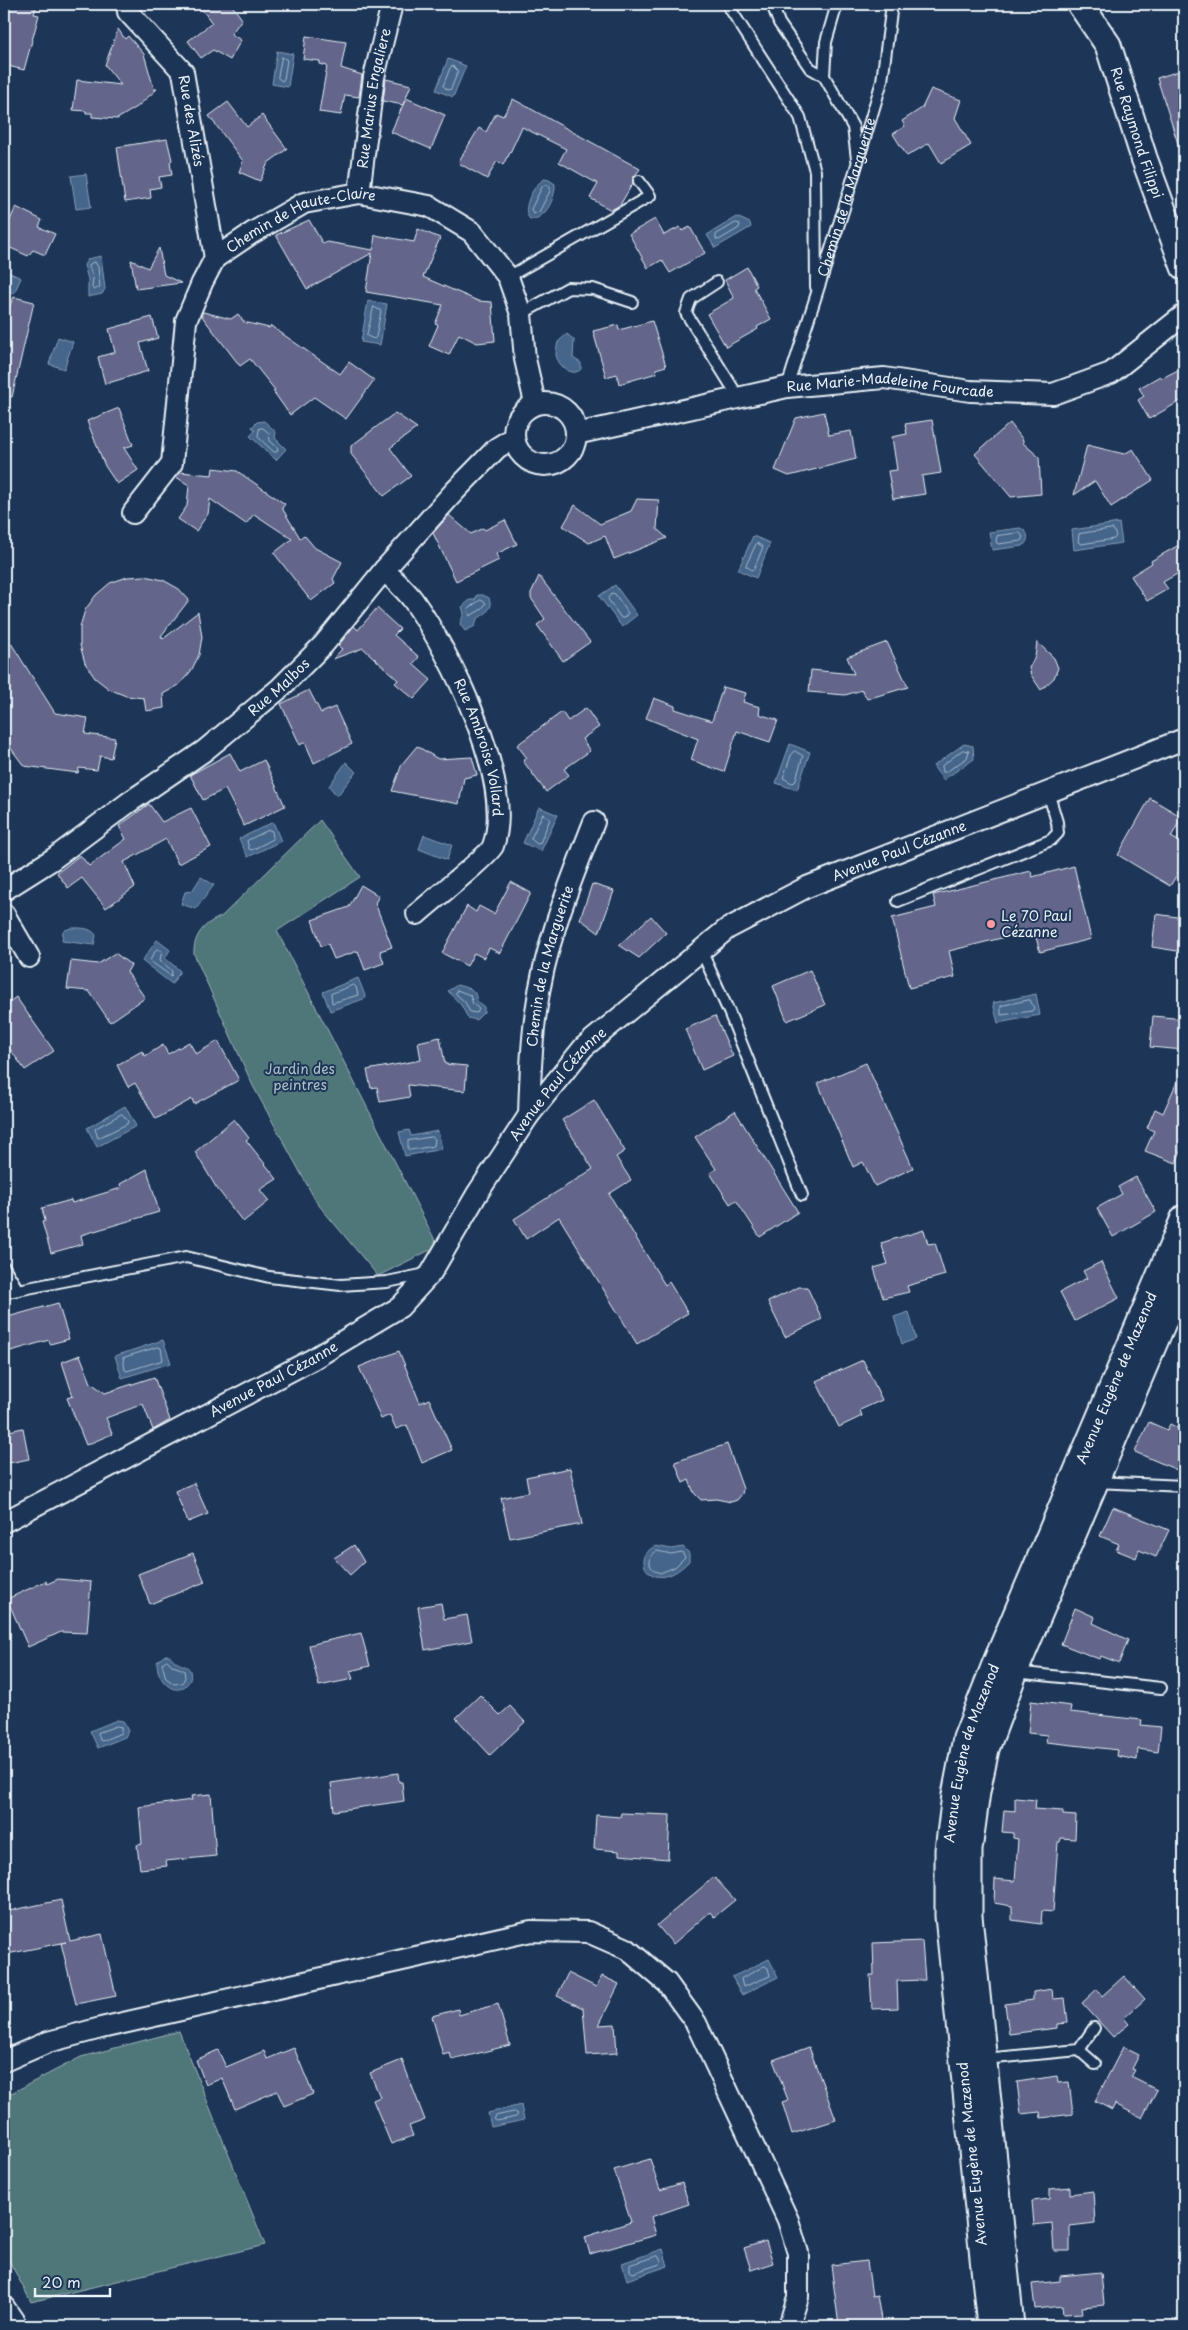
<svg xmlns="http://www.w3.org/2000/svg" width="1188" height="2330" viewBox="0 0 1188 2330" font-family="'Playpen Sans',sans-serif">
  <rect width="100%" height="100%" fill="#1d3557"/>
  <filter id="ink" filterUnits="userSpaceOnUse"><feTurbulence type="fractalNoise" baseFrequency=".02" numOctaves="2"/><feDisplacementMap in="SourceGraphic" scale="10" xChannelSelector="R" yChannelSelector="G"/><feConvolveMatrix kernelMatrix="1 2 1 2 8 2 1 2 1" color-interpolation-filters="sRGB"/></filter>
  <g filter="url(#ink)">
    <path fill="#507679" stroke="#9cb4b8" d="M320,820L360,877L277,931L438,1246L378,1276L317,1203L253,1086L194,954C193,936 205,922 221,917Z
      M179,2031L265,2245L31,2302L4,2251V2097L81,2057Z"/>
    <path fill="#45658a" stroke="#869db6" d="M277,51L293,54L288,87L272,84Z
      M448,59L466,66L453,97L436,90Z
      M86,174L91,207L76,209L71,176Z
      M545,179L549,180L555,184C556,197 545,221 530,219C520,210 534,183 545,179Z
      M737,217L750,223L751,227L715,248L707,235Z
      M101,256L105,289L102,294L88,297V279L84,265L88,259Z
      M4,270L21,278L14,293L4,290Z
      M368,301L387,304L380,345L361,342Z
      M567,334L574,340L573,358L581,363V369C573,378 558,366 556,355C556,351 557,346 558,342Z
      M58,337L73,342L64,369L49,364Z
      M264,421L276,432L275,438L286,449L276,460L250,436L255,431L252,427L257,422Z
      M1119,523L1122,543L1074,550L1072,530Z
      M1020,528C1029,531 1030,540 1023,546L992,550L989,532Z
      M753,536L770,543L756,578L738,570Z
      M615,585L637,615L622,627L599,596Z
      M477,595H483L489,598L491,606L486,613L477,619L475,626L465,631L460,624L464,613L462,607L470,600H475Z
      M790,744L810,752L797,790L776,783Z
      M964,744L973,746L974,759L943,780L933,766Z
      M346,762L356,772L337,796L329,786Z
      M539,807L558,815L541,851L523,843Z
      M273,822L281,841L248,857L239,839Z
      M424,835L452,845L447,860L419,849Z
      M201,877L214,885L196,909L181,904L185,892L192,891Z
      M71,928C80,928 90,927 96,935L94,945L62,941L63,931Z
      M157,940L170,950L165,958L180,971L172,984L142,961Z
      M358,978L366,998L330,1011L323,992Z
      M457,985L471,989L475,993L477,1001L484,1007V1012L476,1020L468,1018L461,1005L448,991Z
      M1036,994L1040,1015L998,1023L993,1003Z
      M125,1106L136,1126L97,1147L87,1128Z
      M409,1130L411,1136L438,1131L442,1149L405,1156L399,1132Z
      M909,1312L916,1339L902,1344L894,1317Z
      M163,1340L171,1363L122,1378L115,1356Z
      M656,1546L671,1549L683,1547L689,1553V1561C653,1599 628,1557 656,1546Z
      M165,1655C171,1655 171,1657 175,1661C183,1668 193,1663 190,1680C177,1702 156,1680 157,1662Z
      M117,1720L123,1721L128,1731L125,1737L98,1748L90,1731Z
      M769,1959L778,1977L742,1995L732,1977Z
      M521,2105L524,2120L491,2127L488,2113Z
      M663,2249L668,2266L627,2280L622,2263Z"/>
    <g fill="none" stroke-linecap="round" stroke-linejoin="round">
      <path stroke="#a7b9cc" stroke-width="1" d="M282,57L287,60L284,79L282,81L278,78Z
        M453,66L458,71L451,89L448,90L443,86L450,68Z
        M545,185L550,186V191L539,212L533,214L531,209L542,187Z
        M736,223L740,224L739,228L719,240L716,239V235Z
        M95,262L98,267L100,287L94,290L92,288L93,278L89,266L90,264Z
        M374,307L381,311L376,337L374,339L367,336Z
        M260,428H263L269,433L270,441L278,448L277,452H274L258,437Z
        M1113,529L1116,536L1114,539L1081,544L1078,542L1079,534Z
        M1020,533L1023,537L1021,541L998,544L996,542L997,536Z
        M757,543L763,547L754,569L752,570L746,566Z
        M612,593L615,594L628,613L624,618H621L608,599Z
        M481,600L486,603L482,609L470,616L468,609Z
        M963,750L969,751L967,758L946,772H943L942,766Z
        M795,751L803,756L795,782L792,783L783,778L792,753Z
        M543,814L550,819L540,843L537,844L531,839Z
        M269,830L272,831L273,839L252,850L249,849L247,841Z
        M157,949L162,951L160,960L172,971L171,976L150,961Z
        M354,985L356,987L358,995L332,1003L331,994Z
        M457,990L470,995L473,1004L479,1009L477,1013L470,1012L465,1002L456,994Z
        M1030,1000L1034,1008L1032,1011L1001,1015V1006Z
        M122,1114L128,1121L127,1124L98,1138L95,1129Z
        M432,1137L435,1139L434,1146L410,1150L408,1149V1141Z
        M158,1347L161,1348L163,1360L127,1371L125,1370L123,1358Z
        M657,1551L671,1554L682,1552L685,1557L675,1567L660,1573C651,1570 648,1565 651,1556Z
        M167,1660L173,1666L184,1670L185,1678L182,1683L174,1684L166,1678L162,1664Z
        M117,1726L121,1727V1733L102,1741L100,1740L98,1733Z
        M765,1966L768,1968L770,1976L743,1987L741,1979Z
        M515,2112L518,2114L516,2117L497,2121L494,2119L496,2116Z
        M658,2256L661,2261L660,2264L633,2273L630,2271V2265Z"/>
    </g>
    <path fill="#64668a" stroke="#e8f1f8" d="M6,4H37L34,14L39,15L24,70L4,65V12Z
      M198,4H231L242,19L231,34L241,40L230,60L213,50L201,58L188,41L212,23Z
      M118,29L125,39L128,36L144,54L154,89H157L137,107L117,119L92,117V113H86V111L73,110L77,80L121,85L105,65Z
      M306,36L346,42L341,68L362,75L359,97L345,95L341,115L319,112L327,66L320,64V61L303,59Z
      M1179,71L1184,86V149L1180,150L1157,78Z
      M386,79L411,85L403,105L383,101Z
      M931,89L961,100L955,118L971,145L941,163L929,143L907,156L893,134L905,126L902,121L922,108Z
      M406,98L445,115L431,149L391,132Z
      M513,99L640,169L633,178V183L620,205L611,210L590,198L598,184L559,162L566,149L522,127L508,157H507L503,165L497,161L487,179L460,164L459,161L479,128L486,132L496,113L503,116Z
      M228,102L247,127L262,115L287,149L268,163L260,181L239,172L243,161L209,116Z
      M167,139L172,160L170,162L172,175L159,177L161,187L150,189L151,198L125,202L117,147Z
      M16,207L42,220L39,227L55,234L45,255L33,250L28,256L4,245V233Z
      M655,219L664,235L680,227L682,231L690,227L705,253L670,273L662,260L648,268L629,234Z
      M309,220L323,244L327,242L373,250L375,235L414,242L418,229L440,238L423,277L478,301L492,302L495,341L477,343L459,334L449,355L429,346L438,325L435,324L443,305L366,292L372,253L307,289L276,235Z
      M159,248L164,275L181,283L136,289L131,260L148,268Z
      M747,267L757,286L754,288L771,319L757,327L758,329L726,347L707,314L734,298L725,280Z
      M14,297L34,302L12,397L4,396V305L9,307Z
      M203,312L231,319L238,314L244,322L269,328L271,326L340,374L349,362L374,380L346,419L314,397L290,415L273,391L275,390L250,359L240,366L201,315Z
      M152,317L158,338L140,343L148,371L105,384L98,357L115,352L109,329Z
      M652,321L666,366L656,369L657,373L619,384L617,374L606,377L593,331L618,325L619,330Z
      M1184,367V399L1149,419L1138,400L1144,396L1139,388L1160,376L1162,378Z
      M119,408L133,445L124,448L138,470L117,484L105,466L87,421Z
      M824,412L829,435L851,431L856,459L789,476L775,470L796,418Z
      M395,413L417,428L390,448L411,476L384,496L351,454V446Z
      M932,420L941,473L922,476L925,494L893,499L888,471L897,470L892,437L907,434L905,424Z
      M1010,423L1023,440V443L1039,457L1041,494L1011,497L975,454Z
      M1087,445L1124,454L1133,449L1153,480L1111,507L1095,481L1074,495Z
      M213,468L237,471L285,504L282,508L300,538L304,535L315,548L342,562L333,579L335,583L311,601L274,553L292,539L254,514L246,524L210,499L208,514L196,531L178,519L187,506L189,485L176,477L180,472L212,475Z
      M637,499L659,500L657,529L667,538L614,559L605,536L589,543L563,526L575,505L600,524L631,511Z
      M449,515L471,534L483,528L485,530L505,520L517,544L496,554L499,560L456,581L433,533Z
      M1184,542V570L1163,582L1168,589L1147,601L1131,576L1152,563L1151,561Z
      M145,576L163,580L179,589L189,600L161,636L163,639L198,612L202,637L199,655L191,671L179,685L163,694L164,708L146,711L144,698L126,696L109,689L95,678L85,663L80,645V627L85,610L96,595L110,583L127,577Z
      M539,576L590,642L563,661L537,625L545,619L531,598V593Z
      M377,608L400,629L394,635L419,657L413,664L431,680L414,699L395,683L398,680L363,648L333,659L342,649L338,646L354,626L358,630Z
      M4,632L55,713L88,718L85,734L115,738L111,758L100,756L97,770L79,768L78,773L24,766L4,739Z
      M887,642L908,687L867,699L862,690L845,695L809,692L811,670L854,674L847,657Z
      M1037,642L1054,658L1058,668L1054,678L1041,690L1031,675L1029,668L1035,657Z
      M723,687L746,693L743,702L760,707L759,714L778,720L770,742L737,731L724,772L691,760L698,739L646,718L654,698L675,706V709L712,721Z
      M309,690L321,713L335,707L352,744L314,763L305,742L300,745L281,704Z
      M586,708L599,727L582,739L590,751L564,769L569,775L546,792L523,761L527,758L517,745L562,712L568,721Z
      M417,746L438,759L472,757L477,775L464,778L459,804L392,791L402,764Z
      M230,753L240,772L264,760L285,806L244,826L225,789L203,800L190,775Z
      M1150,798L1182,817L1171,837L1184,844V863L1170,886L1118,855Z
      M149,804L162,822L191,808L211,847L178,864L166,839L124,862L135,887L106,908L82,878L68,888L57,873L80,855L89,866L126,839L119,826Z
      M1074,866L1091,939L1040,952L1034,930L949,951L955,977L909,988L892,918L936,907L933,895L1031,871L1032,877Z
      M511,882L531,893L500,953L489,948L484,958L474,953L467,966L442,953L467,906L476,912L479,906L494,914Z
      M592,884L614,891L599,933L580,919Z
      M361,885L379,896L375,903L392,947L380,951L384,963L365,970L358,951L334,959L328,944L321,946L312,920L349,907Z
      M1156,914L1184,918V952L1152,947Z
      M651,916L666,933L639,958L619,945Z
      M115,953L131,965L127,972L145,998L110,1022L89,991L67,989L71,961L98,964Z
      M810,970L825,1005L787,1021L773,986Z
      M16,997L54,1051L25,1070L4,1041V1006Z
      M715,1016L733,1056L702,1070L685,1029Z
      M1153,1016L1184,1019V1050L1150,1047Z
      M440,1037L445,1064L467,1066L465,1091L408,1085L410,1097L380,1102L377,1087L371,1088L367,1070L421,1060L418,1042Z
      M218,1041L239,1080L194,1104L192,1099L156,1119L135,1083L128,1087L117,1065L142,1051L145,1056L163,1045L168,1054L189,1042L196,1054Z
      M866,1063L913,1168L875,1186L863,1162L853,1167L818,1083Z
      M1184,1066V1144L1176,1163L1145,1151L1154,1131L1147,1128L1155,1109L1163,1113Z
      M594,1100L625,1151L616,1157L631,1180L609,1194L665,1285L669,1282L688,1313L637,1344L559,1217L526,1239L514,1219L593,1169L562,1120Z
      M735,1111L798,1212L760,1237L736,1200L730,1204L710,1173L716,1169L695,1137Z
      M234,1119L249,1138L246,1140L277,1179L260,1190L269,1201L243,1222L216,1187L195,1152Z
      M147,1169L159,1212L81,1235L83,1244L51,1253L42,1222L45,1221L42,1208L71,1200L72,1203L121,1188L120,1184Z
      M1136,1177L1156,1212L1113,1237L1097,1208L1122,1194L1118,1187Z
      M924,1230L928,1244L935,1243L945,1275L907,1286L909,1292L883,1298L874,1268L888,1264L881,1243Z
      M1101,1262L1119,1298L1075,1321L1060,1292L1087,1278L1083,1271Z
      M799,1287H807L822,1319L785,1337L768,1302Z
      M58,1303L69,1339L50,1344L49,1340L4,1353V1318Z
      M399,1351L420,1403L429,1399L452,1450L422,1463L407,1425L396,1429L390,1415L381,1419L359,1367Z
      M80,1355L91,1383L105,1393L154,1377L170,1420L153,1430L143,1404L106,1418L112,1434L86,1445L67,1398L73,1396L62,1362Z
      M863,1360L882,1400L860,1410L862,1416L839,1427L816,1381Z
      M1149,1422L1167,1430L1170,1424L1184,1431V1473L1135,1452Z
      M23,1428L29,1459L4,1464V1432Z
      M727,1444L743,1489L742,1494L737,1500L731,1502L716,1499L701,1500L694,1493L689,1480L683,1483L675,1462Z
      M570,1468L582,1524L510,1538L501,1498L529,1492L526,1477Z
      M194,1483L208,1514L188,1522L175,1491Z
      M1113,1507L1169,1530L1156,1557L1139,1550L1136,1558L1116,1550L1119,1544L1100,1536Z
      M354,1545L364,1562L350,1575L334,1558Z
      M193,1553L205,1582L150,1604L138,1574Z
      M58,1579L91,1582L87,1633L61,1632L28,1647L7,1599L46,1581L47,1584Z
      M441,1603L444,1619L467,1615L472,1641L425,1650L418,1607Z
      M1075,1608L1095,1617L1093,1623L1128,1640L1119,1663L1101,1656L1099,1659L1061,1644Z
      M361,1633L370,1666L350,1671L353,1679L319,1686L309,1645Z
      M480,1695L500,1715L510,1706L525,1722L490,1755L456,1718Z
      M1031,1701L1071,1706L1070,1712L1142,1720L1141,1725L1161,1727L1158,1752L1138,1749L1137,1760L1117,1756L1118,1750L1046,1742L1047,1735L1028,1733Z
      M398,1773L399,1782H402L404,1801L334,1811L331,1783Z
      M211,1794L216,1856L166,1861L167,1866L140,1869L137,1845L142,1844L139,1807L192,1800L191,1796Z
      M1015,1798L1036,1800L1035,1809L1063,1811V1815L1076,1816L1075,1839L1061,1838L1060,1842H1058L1053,1912L1042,1911L1041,1924L1012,1920V1906L994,1903L995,1879L1015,1881L1018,1839L1013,1838V1833L1002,1832L1004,1810L1015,1811Z
      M621,1813L670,1815L668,1859L619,1855V1851L594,1849L596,1815L620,1817Z
      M714,1877L735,1900L714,1917L710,1912L673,1944L657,1925Z
      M61,1900L70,1941L102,1934L116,1996L76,2004L61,1943L66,1942L7,1954L4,1942V1912Z
      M922,1941L925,1980L897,1981L898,2008L872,2009L870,1975H874L873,1943Z
      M568,1973L596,1987L602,1976L619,1984L599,2025L615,2024L617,2053L587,2055L583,2008L557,1996Z
      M1124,1976L1145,1999L1124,2018L1129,2024L1113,2037L1082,2003L1097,1989L1102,1996Z
      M1052,1989L1053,1999L1065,1998L1068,2023L1057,2024V2028L1009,2034L1005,2004L1033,2000V1992Z
      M498,2004L510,2045L452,2060L450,2053L443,2055L432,2016L458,2009L459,2015Z
      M809,2047L836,2120L792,2134L782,2102L788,2100L773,2060Z
      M1123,2047L1139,2055L1132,2069L1135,2070L1131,2077L1157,2090L1142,2118L1115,2104L1112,2110L1095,2101Z
      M294,2048L313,2094L284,2106L277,2091L235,2109L222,2078L206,2085L196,2060L218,2050L226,2067L264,2051L267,2059Z
      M402,2060L425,2120L409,2126L413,2136L391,2144L373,2100L380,2097L370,2073Z
      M1057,2076L1058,2083L1069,2082L1073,2114L1041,2118L1040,2112L1021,2114L1017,2082Z
      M650,2159L660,2190L682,2183L689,2204L651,2217L656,2235L590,2254L585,2237L631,2222L614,2170Z
      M1070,2187V2194L1093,2191L1095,2223L1070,2226V2251H1054L1052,2223L1034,2225L1032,2201L1050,2199V2189Z
      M766,2241L773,2263L751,2270L744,2248Z
      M867,2261L872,2296L877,2295L882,2326H839L831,2265Z
      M1101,2272L1104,2305L1082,2307L1083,2313L1063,2314L1062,2306L1035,2309L1032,2284L1060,2281V2276Z"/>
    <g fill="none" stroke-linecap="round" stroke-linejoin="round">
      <defs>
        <g id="service">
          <path d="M727,4L800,117L815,171L816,287"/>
          <path d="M772,4L779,23L810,68L824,76L853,127L857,159"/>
          <path d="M824,76L826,42L837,4"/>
          <path d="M508,277L650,196L639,181"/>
          <path d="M717,282L691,299L686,313L739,398"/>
          <path d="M521,314L568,288L593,289L632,302"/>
          <path id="s1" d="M787,387L844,208L882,81L892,4"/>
          <path d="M898,901L1051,840L1058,833L1057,822L1048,792"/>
          <path d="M701,950L729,1012L802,1195"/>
          <path d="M4,1267L18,1290L186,1257L269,1277L341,1285L387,1282L426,1274"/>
          <path d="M4,1293L18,1290"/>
          <path d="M1095,1482L1184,1486"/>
          <path d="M1015,1672L1161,1688"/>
          <path d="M1079,2050L1095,2064"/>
          <path d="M984,2059L1079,2050L1094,2028"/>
        </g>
        <g id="minor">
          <path id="s2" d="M127,4L128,12L183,72L215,258"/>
          <path id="s3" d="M359,193L374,77L392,4"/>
          <circle cx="545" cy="434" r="31"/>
          <path id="s4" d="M576,434L787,387L884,378L970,391L1053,394L1111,373L1184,315"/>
          <path id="s5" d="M133,513L172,463L186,321L202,283L215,258L252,233L304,203L359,193L429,206L472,232L508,277L521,314L525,359L535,403"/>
          <path id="s6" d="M384,570C394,580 405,589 413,600C450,653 516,783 493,846C490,854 428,904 417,914"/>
          <path id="s7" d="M4,890L53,859L128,803L204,751L279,689L324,644L384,570L454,492L497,448L513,438"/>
          <path d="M4,914L29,957"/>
          <path id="s8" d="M529,1115C530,1081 531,1046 536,1012C544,946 570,883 594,822"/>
          <path id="s9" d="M4,1522L313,1359L400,1307L431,1273L477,1194L529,1115L584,1047L727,929L807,887L1184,739"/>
          <path d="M4,2061L48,2042L101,2028L531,1931L588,1932L627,1949L667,1983L696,2023L788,2220L798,2253V2297L789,2326"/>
          <path d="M4,2307L17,2326"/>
        </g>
        <g id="tertiary">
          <path id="s10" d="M1080,4L1108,45L1144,158L1184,267"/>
          <path id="s11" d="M990,2326L948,1916V1850L955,1795L966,1738L996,1662L1184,1218"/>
          <path d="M1011,2326L969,1916V1850L977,1792L986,1749L1015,1671L1184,1273"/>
        </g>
      </defs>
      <use href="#service" stroke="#e8f1f8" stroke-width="14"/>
      <use href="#minor" stroke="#e8f1f8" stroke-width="24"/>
      <use href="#tertiary" stroke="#e8f1f8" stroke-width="29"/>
      <use href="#service" stroke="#1d3557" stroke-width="10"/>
      <use href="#minor" stroke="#1d3557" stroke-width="20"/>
      <use href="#tertiary" stroke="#1d3557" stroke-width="25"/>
    </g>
  </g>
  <circle fill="#ff9aa2" stroke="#1d3557" stroke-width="2" cx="991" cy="924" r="5"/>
  <g text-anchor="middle" stroke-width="4" stroke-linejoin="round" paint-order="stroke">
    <g font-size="14" fill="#e8f1f8" stroke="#1d3557">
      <text dy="5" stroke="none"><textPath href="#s3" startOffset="96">Rue Marius Engaliere</textPath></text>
      <text dy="5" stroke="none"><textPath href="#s2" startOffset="139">Rue des Alizés</textPath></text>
      <text dy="5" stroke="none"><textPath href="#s10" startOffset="142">Rue Raymond Filippi</textPath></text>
      <text dy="5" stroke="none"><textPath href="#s1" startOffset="199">Chemin de la Marguerite</textPath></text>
      <text dy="5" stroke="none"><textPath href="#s5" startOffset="372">Chemin de Haute-Claire</textPath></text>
      <text dy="5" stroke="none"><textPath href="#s4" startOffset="320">Rue Marie-Madeleine Fourcade</textPath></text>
      <text dy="5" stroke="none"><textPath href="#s7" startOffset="342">Rue Malbos</textPath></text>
      <text dy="5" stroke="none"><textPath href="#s6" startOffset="205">Rue Ambroise Vollard</textPath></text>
      <text dy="5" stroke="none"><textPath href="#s9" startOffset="1145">Avenue Paul Cézanne</textPath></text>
      <text dy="5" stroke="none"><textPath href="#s8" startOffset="151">Chemin de la Marguerite</textPath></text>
      <text dy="5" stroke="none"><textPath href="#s9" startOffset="725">Avenue Paul Cézanne</textPath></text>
      <text dy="5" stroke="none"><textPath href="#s11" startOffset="982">Avenue Eugène de Mazenod</textPath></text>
      <text dy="5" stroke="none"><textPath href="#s9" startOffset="305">Avenue Paul Cézanne</textPath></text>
      <text dy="5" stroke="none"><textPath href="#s11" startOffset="578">Avenue Eugène de Mazenod</textPath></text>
      <text transform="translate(972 2154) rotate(-96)" y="5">Avenue Eugène de Mazenod</text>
    </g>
    <g font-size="14" fill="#e8f1f8" stroke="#1d3557" text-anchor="start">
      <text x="1001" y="921">Le 70 Paul<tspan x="1001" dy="16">Cézanne</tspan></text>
    </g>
    <g font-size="14" fill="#abc0c5" stroke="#1d3557">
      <text x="300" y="1074">Jardin des<tspan x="300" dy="16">peintres</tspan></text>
    </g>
  </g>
  <rect width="1188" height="2330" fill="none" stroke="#1d3557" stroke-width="20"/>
  <rect x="10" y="10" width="1168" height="2310" fill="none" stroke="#e8f1f8" stroke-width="2" filter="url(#ink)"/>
  <path d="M35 2288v8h75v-8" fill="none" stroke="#e8f1f8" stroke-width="2.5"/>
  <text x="42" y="2288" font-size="15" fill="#e8f1f8" stroke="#1d3557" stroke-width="4" paint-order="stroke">20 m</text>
</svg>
